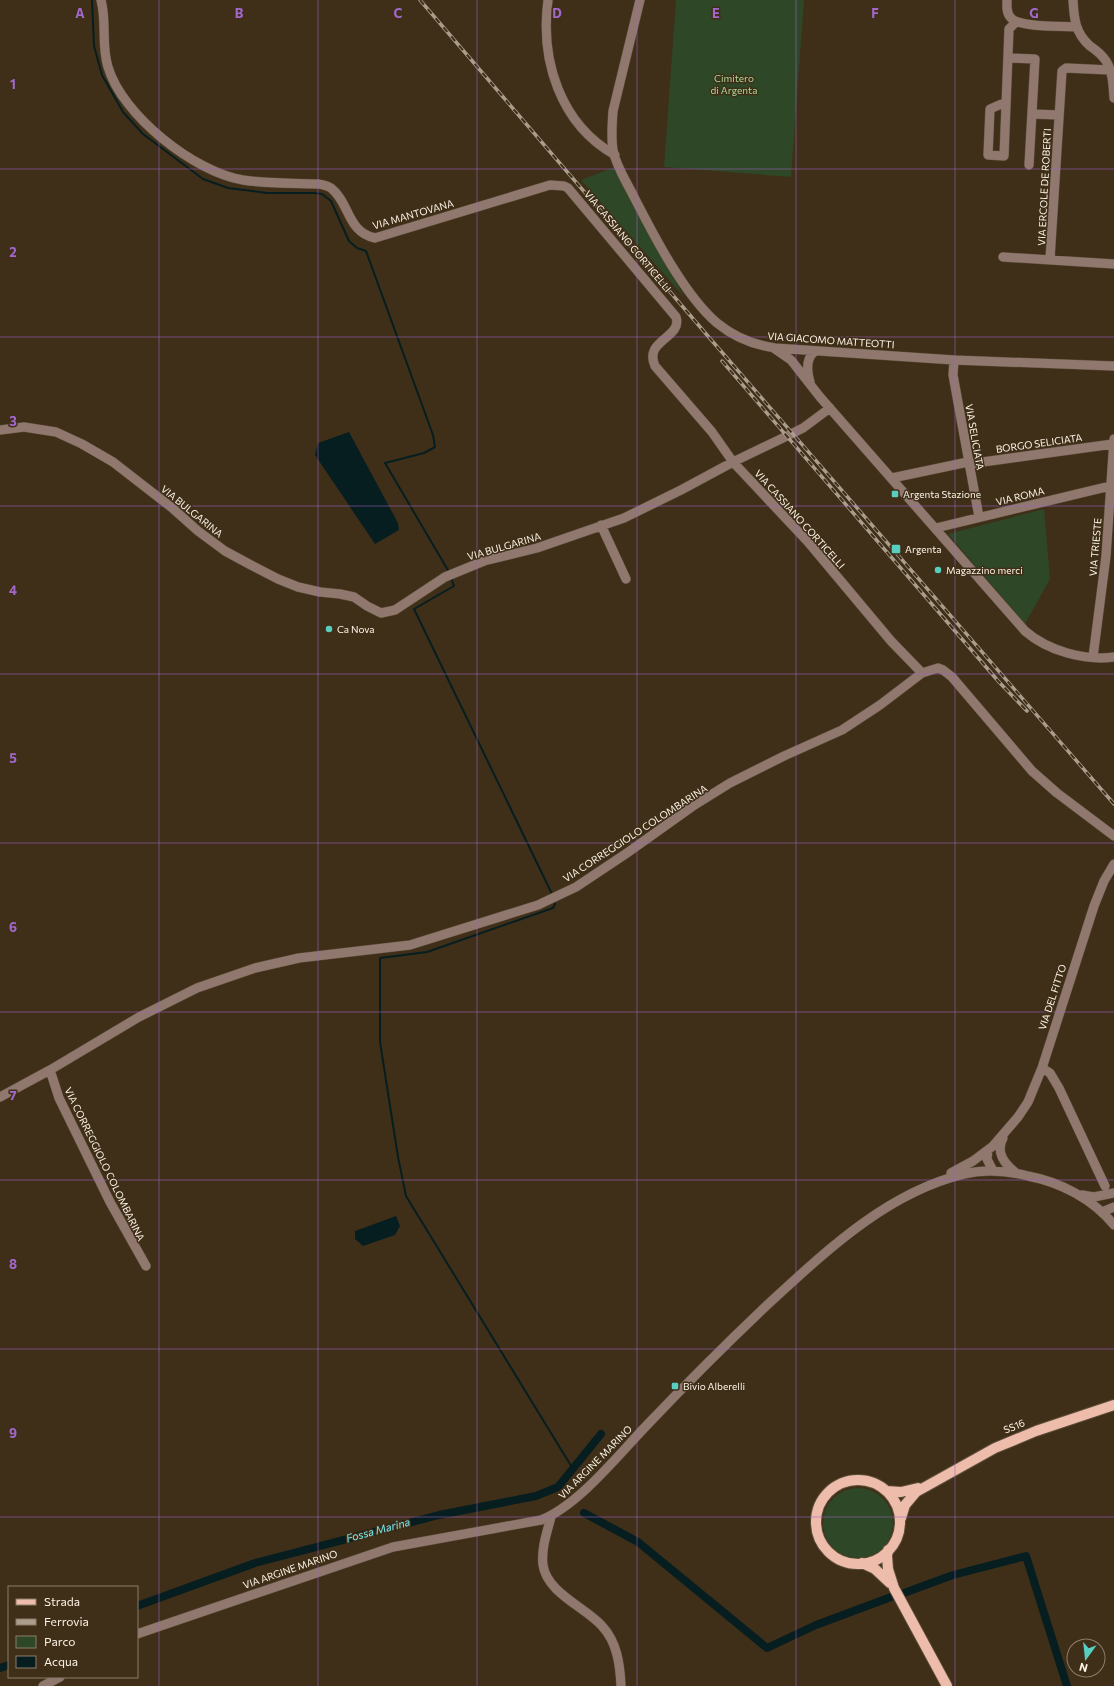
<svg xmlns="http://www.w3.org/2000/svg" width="1114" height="1686" viewBox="0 0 1114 1686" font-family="Commissioner,sans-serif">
  <rect width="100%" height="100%" fill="#3f2f19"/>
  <path fill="#2e4726" d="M676,0H804L791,177L664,167Z
    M615,167L684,297L581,180Z
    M1044,509L1050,579L1025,624L948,534Z
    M823 1523a35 35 0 1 1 70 0a35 35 0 1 1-70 0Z"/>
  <path fill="#071e20" d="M349,432L398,523L399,530L375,544L315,455L318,443Z
    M396,1216L400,1226L395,1235L363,1246L355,1239V1231Z"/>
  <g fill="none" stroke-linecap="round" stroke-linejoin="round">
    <path stroke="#071e20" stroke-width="2" d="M92,0L94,46L102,75L123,112L143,134L203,179L228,188L267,193H314L322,194L331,201L349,241L357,248L366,251L433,435L435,447L424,453L385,463L449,572
      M451,578L454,586L414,609L552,894
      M554,901L555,904L553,908L427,952L380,958V1042L398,1157L406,1196L573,1469"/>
    <path stroke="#071e20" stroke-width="8" d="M584,1513L638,1542L767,1648L816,1625L891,1597
      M904,1593L953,1575L1026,1556L1067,1686
      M137,1606L255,1563L439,1515L536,1496L558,1487L601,1434
      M0,1668L9,1665"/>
    <defs>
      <path id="minor" d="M101,0C107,22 101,45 108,67C122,115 194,172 243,180C268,184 294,183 319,184C323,185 328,186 331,188C350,203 347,232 375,238L550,185L564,186L568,188L676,317C683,338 643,340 655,366L712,432L733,462L809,543L891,641L922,673
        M548,0C540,60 560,124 615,155
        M640,0L613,111C612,124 611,138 613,150C616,166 626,181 633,195C653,234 684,295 717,323C734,337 754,345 775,348L954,360L1114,366
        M1007,0C1007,6 1006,13 1011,18C1020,28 1062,26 1076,27
        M1073,0C1074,18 1075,33 1090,46C1096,50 1102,55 1106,61C1113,72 1113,85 1114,98
        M1008,58L1035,59L1029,165
        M1006,102L990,109L988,155L1004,156L1009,29L1016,22
        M1032,114L1059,115
        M1003,257L1114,264
        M1050,259L1062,71L1066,68L1110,70
        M775,349L791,360L820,397L1025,631C1048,651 1085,661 1114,657
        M954,360L953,375L979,517
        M810,382C807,372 805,360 814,352
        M0,430L24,427L56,432L82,444L113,462L171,507L198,531L225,551L249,564L278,579L298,587L320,592L340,594L354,597L367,606L381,613L395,610L445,577L484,561L537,548L624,518L681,490L733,462L787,436L803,428L830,408
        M968,464L1113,444
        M892,478L968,462
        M601,525L626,579
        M936,528L1114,485
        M1093,657L1106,556L1114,439
        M1042,1068L1050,1073L1059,1088L1105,1186
        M50,1070L59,1098L110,1202L146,1266
        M0,1097L50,1070L139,1017L197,988L255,968L299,958L410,945L538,905L576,887L627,853L693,806L730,783L784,756L842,730L880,705L922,673L938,668L943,670L952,677L1032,771L1057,793L1114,836
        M1003,1138C995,1153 1005,1164 1016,1173
        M988,1150L987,1159L993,1171
        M951,1173L973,1161L993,1146L1018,1117L1028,1102L1042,1068L1094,906L1104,881L1114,864
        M1082,1195L1094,1197L1114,1193
        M1102,1212L1114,1207
        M551,1517C547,1532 541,1549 543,1565C547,1593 585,1607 602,1626C617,1642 620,1664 621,1686
        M137,1634L393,1547L541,1520C579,1505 619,1454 648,1424C686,1384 725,1345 765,1307C823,1254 885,1193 964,1174C984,1169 1008,1171 1028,1176C1060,1182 1093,1199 1114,1225
        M43,1686L60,1677"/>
      <path id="major" d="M816 1522a42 42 0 1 1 84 0a42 42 0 1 1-84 0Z
        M886,1491L901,1492L918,1488
        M901,1518L905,1505L916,1492L995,1448L1036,1431L1114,1405
        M888,1550L887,1556L888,1569L894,1588L947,1686
        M862,1563L875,1569L890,1583"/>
    </defs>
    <use href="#minor" stroke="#5d4e39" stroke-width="10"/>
    <use href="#major" stroke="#5d4e39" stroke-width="12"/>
    <use href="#minor" stroke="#90786f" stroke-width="9"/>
    <use href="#major" stroke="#eebcab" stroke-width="10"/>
    <defs>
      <path id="rail" d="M420,0L707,335L1114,804
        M722,361L999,682L1027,711"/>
    </defs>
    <use href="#rail" stroke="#aa9d8c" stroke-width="3.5"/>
    <use href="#rail" stroke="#3f2f19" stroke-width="2" stroke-dasharray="6" stroke-linecap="butt"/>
  </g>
  <path fill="none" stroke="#a267ca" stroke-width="1" stroke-opacity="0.55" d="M159,0V1686M318,0V1686M477,0V1686M637,0V1686M796,0V1686M955,0V1686M0,169H1114M0,337H1114M0,506H1114M0,674H1114M0,843H1114M0,1012H1114M0,1180H1114M0,1349H1114M0,1517H1114"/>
  <g fill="#58cec1" stroke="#3f2f19" stroke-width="1.5">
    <rect x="891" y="490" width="8" height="8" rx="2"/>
    <rect x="891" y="544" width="10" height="10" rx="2"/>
    <circle cx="938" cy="570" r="4"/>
    <circle cx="329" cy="629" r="4"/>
    <rect x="671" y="1382" width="8" height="8" rx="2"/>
  </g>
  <g text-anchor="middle" stroke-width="3" stroke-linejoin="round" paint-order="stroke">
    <g font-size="10" fill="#a8d998" stroke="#3f2f19">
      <text x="734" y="82">Cimitero<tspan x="734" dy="12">di Argenta</tspan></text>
    </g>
    <g font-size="10" fill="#fcf2e4" stroke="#3f2f19">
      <text transform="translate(1044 187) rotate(-87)" y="4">VIA ERCOLE DE ROBERTI</text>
      <text transform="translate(413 214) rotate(-16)" y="4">VIA MANTOVANA</text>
      <text transform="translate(628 241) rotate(50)" y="4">VIA CASSIANO CORTICELLI</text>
      <text transform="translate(831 340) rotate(4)" y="4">VIA GIACOMO MATTEOTTI</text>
      <text transform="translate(975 437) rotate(80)" y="4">VIA SELICIATA</text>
      <text transform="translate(1039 443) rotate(-8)" y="4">BORGO SELICIATA</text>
      <text transform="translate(1020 496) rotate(-14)" y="4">VIA ROMA</text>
      <text transform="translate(192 511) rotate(39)" y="4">VIA BULGARINA</text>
      <text transform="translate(800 519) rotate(48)" y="4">VIA CASSIANO CORTICELLI</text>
      <text transform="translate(504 546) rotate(-16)" y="4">VIA BULGARINA</text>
      <text transform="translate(1095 547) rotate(-85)" y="4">VIA TRIESTE</text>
      <text transform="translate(635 833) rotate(-33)" y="4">VIA CORREGGIOLO COLOMBARINA</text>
      <text transform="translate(1052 997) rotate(-72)" y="4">VIA DEL FITTO</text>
      <text transform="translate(105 1164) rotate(64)" y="4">VIA CORREGGIOLO COLOMBARINA</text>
      <text transform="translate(1014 1426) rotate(-22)" y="4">SS16</text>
      <text transform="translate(595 1462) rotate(-45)" y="4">VIA ARGINE MARINO</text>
      <text transform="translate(290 1569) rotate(-19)" y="4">VIA ARGINE MARINO</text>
    </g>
    <g font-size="10" fill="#fcf2e4" stroke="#3f2f19" text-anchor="start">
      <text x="903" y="498">Argenta Stazione</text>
      <text x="905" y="553">Argenta</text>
      <text x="946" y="574">Magazzino merci</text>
      <text x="337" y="633">Ca Nova</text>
      <text x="683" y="1390">Bivio Alberelli</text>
    </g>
    <g font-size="11" font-style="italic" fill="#77e7f0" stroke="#3f2f19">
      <text transform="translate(378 1530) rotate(-15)" y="4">Fossa Marina</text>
    </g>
  </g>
  <g font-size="13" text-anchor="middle" font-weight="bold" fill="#a267ca" stroke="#3f2f19" stroke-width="3" stroke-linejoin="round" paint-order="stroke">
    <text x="80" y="18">A</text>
    <text x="239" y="18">B</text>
    <text x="398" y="18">C</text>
    <text x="557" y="18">D</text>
    <text x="716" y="18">E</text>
    <text x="875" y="18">F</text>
    <text x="1034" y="18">G</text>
    <text x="13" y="89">1</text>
    <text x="13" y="257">2</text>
    <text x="13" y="426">3</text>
    <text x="13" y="595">4</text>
    <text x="13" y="763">5</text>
    <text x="13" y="932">6</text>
    <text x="13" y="1100">7</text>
    <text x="13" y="1269">8</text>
    <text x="13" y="1438">9</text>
  </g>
  <rect x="8" y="1586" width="130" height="92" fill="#3f2f19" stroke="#8b7d6a"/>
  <rect x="16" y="1599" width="20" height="6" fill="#eebcab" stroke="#8b7d6a"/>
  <text x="44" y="1606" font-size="12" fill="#fcf2e4">Strada</text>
  <rect x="16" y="1619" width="20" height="6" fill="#aa9d8c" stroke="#8b7d6a"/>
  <text x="44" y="1626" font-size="12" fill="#fcf2e4">Ferrovia</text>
  <rect x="16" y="1636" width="20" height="12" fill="#2e4726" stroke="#8b7d6a"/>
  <text x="44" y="1646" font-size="12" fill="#fcf2e4">Parco</text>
  <rect x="16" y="1656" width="20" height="12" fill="#071e20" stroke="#8b7d6a"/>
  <text x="44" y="1666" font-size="12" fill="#fcf2e4">Acqua</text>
  <g transform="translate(1086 1658) rotate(195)"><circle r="19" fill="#3f2f19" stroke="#8b7d6a"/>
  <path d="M0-3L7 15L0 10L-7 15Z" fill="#58cec1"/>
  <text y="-6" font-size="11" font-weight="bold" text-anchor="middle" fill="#fcf2e4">N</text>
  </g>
</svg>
